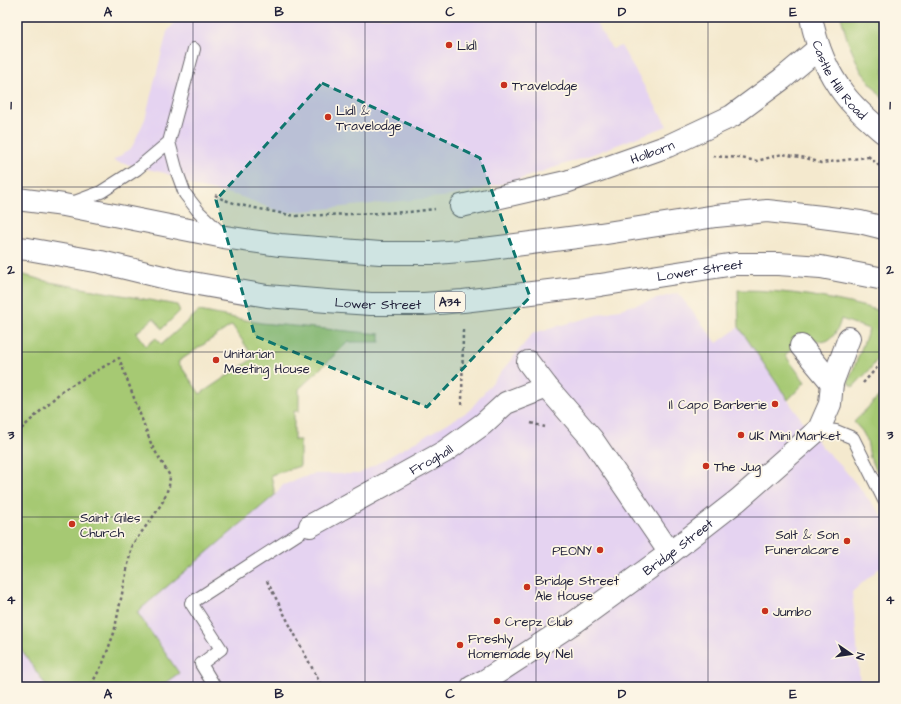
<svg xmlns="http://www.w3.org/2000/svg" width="901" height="704" viewBox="0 0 901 704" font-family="'Architects Daughter',sans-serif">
  <rect width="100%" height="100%" fill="#fcf5e5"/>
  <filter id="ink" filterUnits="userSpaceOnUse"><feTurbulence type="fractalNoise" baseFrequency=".025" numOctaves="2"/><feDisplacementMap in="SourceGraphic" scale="8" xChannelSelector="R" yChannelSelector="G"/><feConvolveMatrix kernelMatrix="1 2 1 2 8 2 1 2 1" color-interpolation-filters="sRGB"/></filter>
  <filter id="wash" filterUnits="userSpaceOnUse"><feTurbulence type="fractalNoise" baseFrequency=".012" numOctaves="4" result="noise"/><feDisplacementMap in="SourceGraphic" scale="16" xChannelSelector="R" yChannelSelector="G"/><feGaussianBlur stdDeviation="0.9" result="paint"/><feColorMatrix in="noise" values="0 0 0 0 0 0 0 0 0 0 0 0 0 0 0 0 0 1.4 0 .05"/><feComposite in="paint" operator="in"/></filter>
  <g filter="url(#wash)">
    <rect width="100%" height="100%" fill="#f4e9ce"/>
    <path fill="#e5d3f1" d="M180,17H592L612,49L621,46L667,126L577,160L514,181L451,196L283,213L239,196L196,187L165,173L113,161L132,147L145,119L167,32Z
      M678,293L717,343L739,327L791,405L822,447L843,468L884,518V564L852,592L856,632L860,687H159L179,673L137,612L275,495L283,485L313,474H359L469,411L533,333Z
      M17,643L38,674L47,687H17Z"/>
    <path fill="#a6c973" stroke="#647657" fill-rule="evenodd" d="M841,17H884V100L861,71L848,42Z
      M17,273L49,282L177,305L180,311L162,329L154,318L136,333L146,346L156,338L162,344L199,311L261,323L380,334V342H348L299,389V411H294V440H300V466L271,475L275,495L137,612L179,673L159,687H47L17,643ZM232,325L254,358L200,394L178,362Z
      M738,290C788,290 836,298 884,312C884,328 885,348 876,361C870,371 860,379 853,387L848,383L869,329L841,319C836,338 826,349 806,336L785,355L805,382L788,400L739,327Z
      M884,391V484L870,458L867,440L862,431L854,422Z"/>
  </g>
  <g filter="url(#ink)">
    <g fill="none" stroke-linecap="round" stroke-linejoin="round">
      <defs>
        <path id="lane" d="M194,49L169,142L177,172L185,194L199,212L221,233
          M69,204L101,192L137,169L169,142
          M819,429L836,431L853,438L884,500
          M215,687L201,664L221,649L191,603L310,526"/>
        <g id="street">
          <path id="s1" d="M811,17C816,44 827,72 844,94C855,109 870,121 884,133"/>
          <path id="s2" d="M461,206L566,182L668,146L732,116L782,79L819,48"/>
          <path d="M801,346L832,383"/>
          <path d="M528,362L547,387L592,439L670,553"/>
          <path id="s3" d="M310,526L444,452L483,424L506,403L547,387"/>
          <path id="s4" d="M472,687L486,680L575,622L670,553L738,500L819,429L830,404L832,383L849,338"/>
        </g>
        <g id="highway">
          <path d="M17,199L64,205L224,237L280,245L380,253H436L484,249L600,234L716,216L767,211L822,217L860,222L884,228"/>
          <path id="s5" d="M17,248L28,249L101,262L175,280L267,296L327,301L371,304H424L463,301L600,285L735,264H778L821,267L884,279"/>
        </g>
      </defs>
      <use href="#lane" stroke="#6c686e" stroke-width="14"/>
      <use href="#street" stroke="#6c686e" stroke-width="24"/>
      <use href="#highway" stroke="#6c686e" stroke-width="24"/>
      <path stroke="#6c686e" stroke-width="2.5" stroke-dasharray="3 3" stroke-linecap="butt" d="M713,156L741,158L757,161L782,154L806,158L821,163L868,157
        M868,156L884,170
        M215,195L222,199L240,205L295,216L409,212L435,209
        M863,383L884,360
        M462,405L463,328
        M531,423L545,427
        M17,433L63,390L119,358L152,446L170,476L169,486L163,501L155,514L132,545L114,633L103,663L90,687
        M267,581L322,687"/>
      <use href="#lane" stroke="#fff" stroke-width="12"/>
      <use href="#street" stroke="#fff" stroke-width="22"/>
      <use href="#highway" stroke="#fff" stroke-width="22"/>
    </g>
  </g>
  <path fill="#0f766e" fill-opacity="0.2" stroke="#0f766e" stroke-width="3" stroke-dasharray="8 5" stroke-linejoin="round" d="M322,83L480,158L530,297L427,407L255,336L216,200Z"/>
  <path fill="none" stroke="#22223b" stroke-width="1" stroke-opacity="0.55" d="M193,17V687M365,17V687M536,17V687M708,17V687M17,187H884M17,352H884M17,517H884"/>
  <g fill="#c8321e" stroke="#fcf5e5" stroke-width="1.5">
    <circle cx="449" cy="45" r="4"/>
    <circle cx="504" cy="85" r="4"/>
    <circle cx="328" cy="117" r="4"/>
    <circle cx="216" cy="360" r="4"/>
    <circle cx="775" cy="404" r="4"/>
    <circle cx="741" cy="435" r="4"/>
    <circle cx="706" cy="466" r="4"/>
    <circle cx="72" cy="524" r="4"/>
    <circle cx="847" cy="541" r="4"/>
    <circle cx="600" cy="550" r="4"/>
    <circle cx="527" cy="587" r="4"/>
    <circle cx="765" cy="611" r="4"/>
    <circle cx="497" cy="621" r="4"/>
    <circle cx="460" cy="645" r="4"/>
  </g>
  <g text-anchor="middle" stroke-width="3.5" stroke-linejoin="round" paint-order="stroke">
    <rect fill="#fcf5e5" stroke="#63616e" stroke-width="1" x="435" y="292" width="30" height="20" rx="3"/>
    <g font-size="12" font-weight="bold" fill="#22223b">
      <text x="450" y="306">A34</text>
    </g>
    <g font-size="13" fill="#22223b" stroke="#fcf5e5" text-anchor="start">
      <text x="457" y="50">Lidl</text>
      <text x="512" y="90">Travelodge</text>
      <text x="336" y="115">Lidl &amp;<tspan x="336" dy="15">Travelodge</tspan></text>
      <text x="224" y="358">Unitarian<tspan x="224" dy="15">Meeting House</tspan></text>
      <text x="767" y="409" text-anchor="end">Il Capo Barberie</text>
      <text x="749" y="440">UK Mini Market</text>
      <text x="714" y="471">The Jug</text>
      <text x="80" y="522">Saint Giles<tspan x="80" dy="15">Church</tspan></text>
      <text x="839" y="539" text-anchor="end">Salt &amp; Son<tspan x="839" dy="15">Funeralcare</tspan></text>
      <text x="592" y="555" text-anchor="end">PEONY</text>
      <text x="535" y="585">Bridge Street<tspan x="535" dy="15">Ale House</tspan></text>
      <text x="773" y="616">Jumbo</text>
      <text x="505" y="626">Crepz Club</text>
      <text x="468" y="643">Freshly<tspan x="468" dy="15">Homemade by Nel</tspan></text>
    </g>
    <g font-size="13" fill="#22223b" stroke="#fcf5e5">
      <text dy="5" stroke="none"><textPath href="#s1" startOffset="70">Castle Hill Road</textPath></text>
      <text dy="5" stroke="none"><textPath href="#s2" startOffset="199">Holborn</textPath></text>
      <text dy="5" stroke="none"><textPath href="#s5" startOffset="690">Lower Street</textPath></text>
      <text dy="5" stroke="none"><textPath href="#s5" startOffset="366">Lower Street</textPath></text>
      <text dy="5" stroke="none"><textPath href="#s3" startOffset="138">Froghall</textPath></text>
      <text dy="5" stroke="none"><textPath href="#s4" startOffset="249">Bridge Street</textPath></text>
    </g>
  </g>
  <rect width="901" height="704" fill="none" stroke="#fcf5e5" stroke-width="44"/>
  <g transform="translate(851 654) rotate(103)" stroke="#fcf5e5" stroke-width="3" paint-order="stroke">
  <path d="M0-3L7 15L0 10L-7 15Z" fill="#22223b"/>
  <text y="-6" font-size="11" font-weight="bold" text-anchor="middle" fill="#22223b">N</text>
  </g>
  <rect x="22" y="22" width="857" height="660" fill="none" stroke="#22223b" stroke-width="1.5"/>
  <g font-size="13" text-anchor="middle" font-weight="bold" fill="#22223b">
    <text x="108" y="16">A</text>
    <text x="279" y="16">B</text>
    <text x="450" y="16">C</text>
    <text x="622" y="16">D</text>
    <text x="793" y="16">E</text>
    <text x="11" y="109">1</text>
    <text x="890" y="109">1</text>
    <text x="11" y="274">2</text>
    <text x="890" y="274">2</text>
    <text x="11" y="439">3</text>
    <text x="890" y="439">3</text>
    <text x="11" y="604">4</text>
    <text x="890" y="604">4</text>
    <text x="108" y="698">A</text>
    <text x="279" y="698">B</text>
    <text x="450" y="698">C</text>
    <text x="622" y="698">D</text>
    <text x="793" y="698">E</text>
  </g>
</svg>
